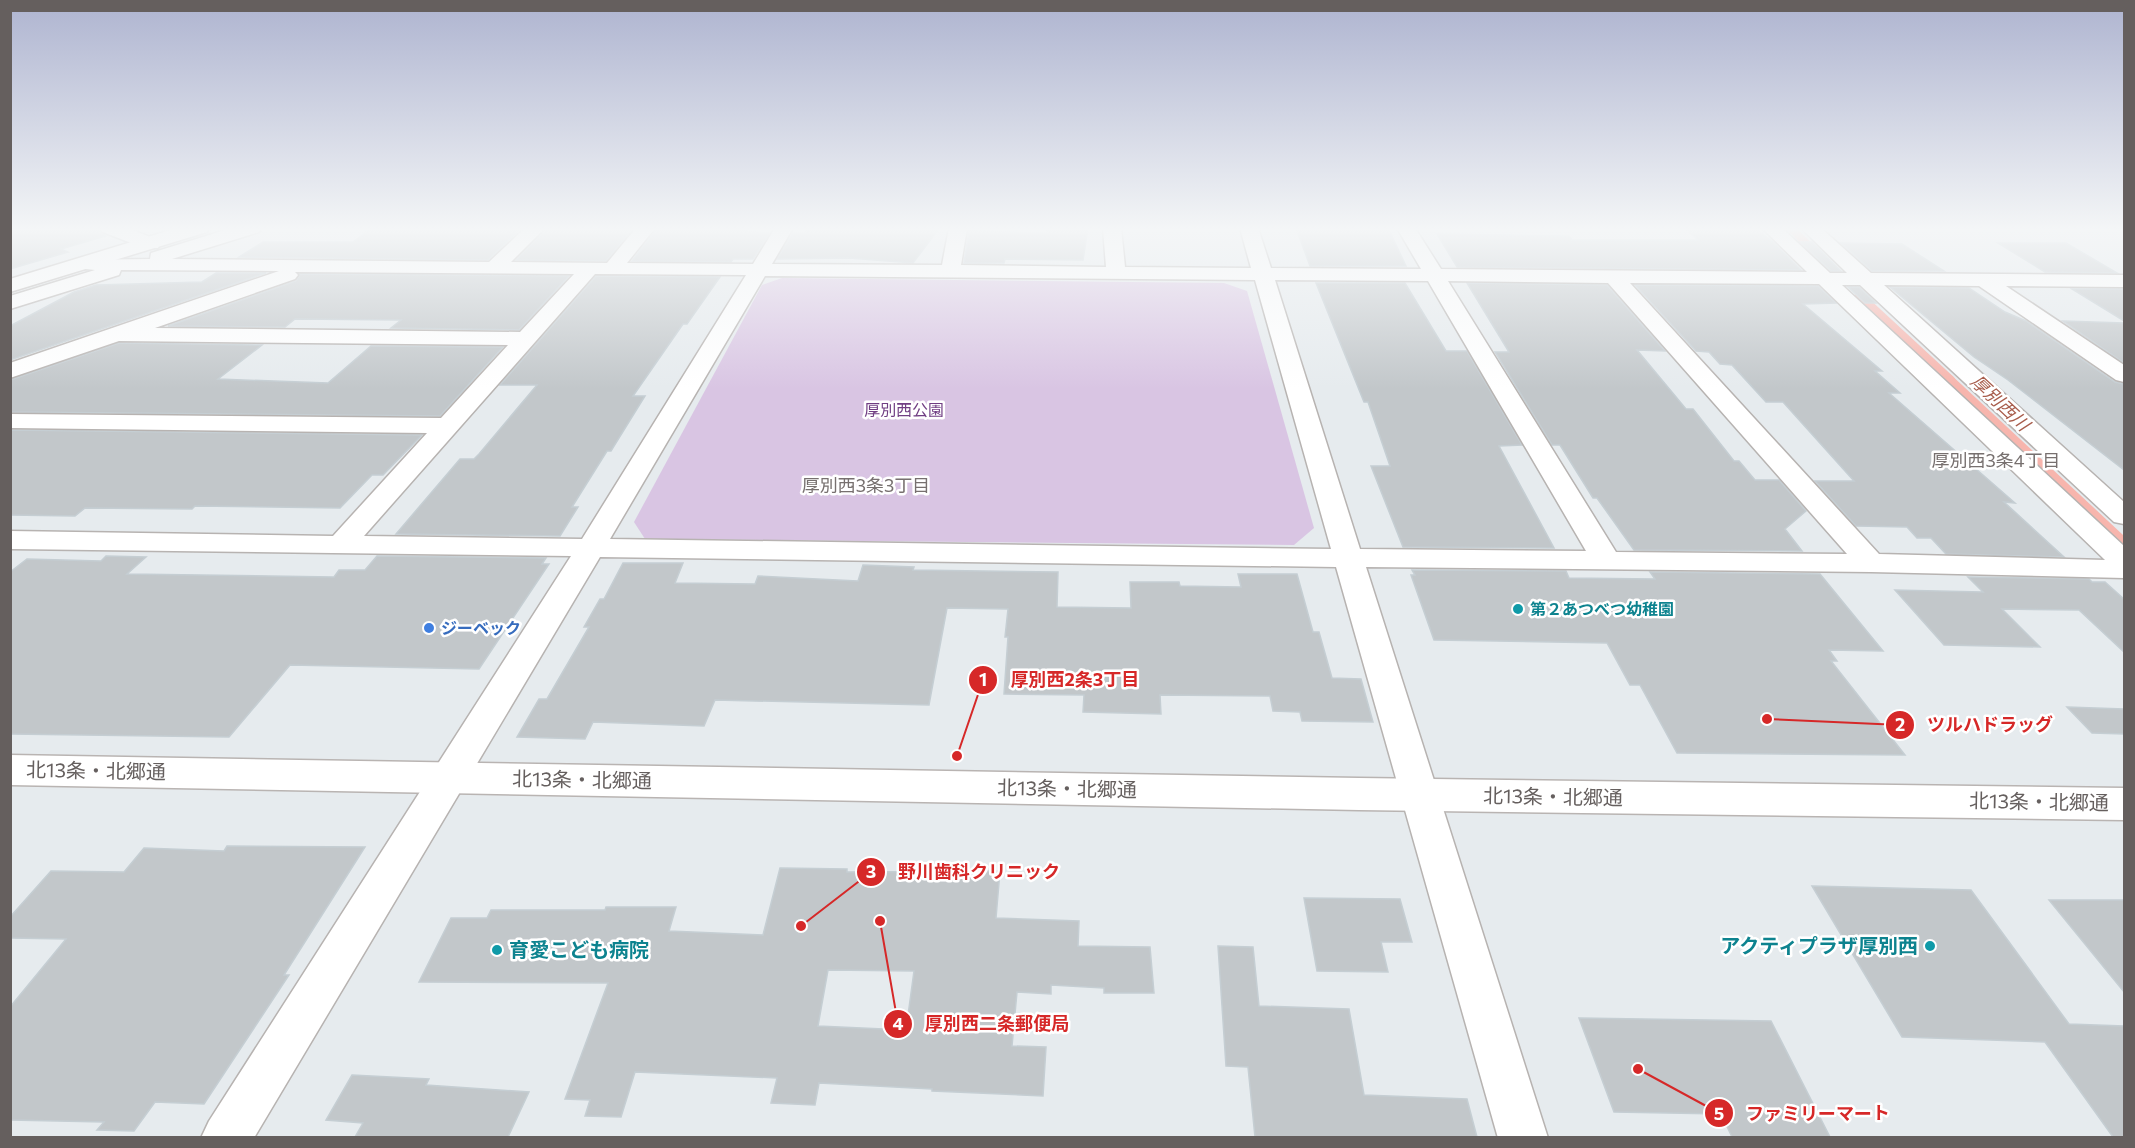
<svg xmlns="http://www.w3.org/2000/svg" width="2135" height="1148" viewBox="0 0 2135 1148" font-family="Commissioner,'Noto Sans JP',sans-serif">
  <rect width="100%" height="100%" fill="#e6ebee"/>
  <path fill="#d9c5e3" d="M782,278L1224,283L1247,291L1314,528L1294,545L645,539L634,522L762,285Z"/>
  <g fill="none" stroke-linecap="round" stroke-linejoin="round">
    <path stroke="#f7b5ad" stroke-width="8" d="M1791,228L1814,251
      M1859,295L1951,380"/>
    <path stroke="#f7b5ad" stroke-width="9" d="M1949,379L2124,542"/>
  </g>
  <path fill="#c2c7ca" stroke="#c5ced3" stroke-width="1.5" fill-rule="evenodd" d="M10,228H98L106,236L61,249L68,252L10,269Z
    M371,228H521L488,260L239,257L263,242H353Z
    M547,228H621L619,231H631L606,261L516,260Z
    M808,228H881L938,230L913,263L849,258L777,259L793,233H805Z
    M1048,228H1088L1083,260L1005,259L1004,263H964L969,231L1047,233Z
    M1296,228H1388L1406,266H1310Z
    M1685,228H1755L1773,242L1801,270L1457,267L1437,234L1569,236L1572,240H1698Z
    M655,231H742L770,233L753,259H733L731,262L632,261Z
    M1800,242H1812L1841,271H1831Z
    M1841,243L1902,244L1944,271H1872Z
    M1998,243H2066L2117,273L2045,272Z
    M216,273H266L10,360V326L74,292L96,285L202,282Z
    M300,274L569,276L519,330L391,328L401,320L295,319L285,327L168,326L296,281Z
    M596,276L720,277L687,324H683L633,396H645L611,451H607L572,507H578L560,536L396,534L460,459H474L479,454L537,385H500Z
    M1316,283H1405L1446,351H1467L1522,445L1499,446L1554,548L1403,547L1371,466H1390L1368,402H1364Z
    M1467,283L1607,285L1665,351L1637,350L1686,409H1693L1734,461H1739L1755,480H1779L1806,511L1785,529L1802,551L1634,550L1597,498H1593L1560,445H1552L1495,352H1509Z
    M1635,285L1818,286L1836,303L1803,304L1882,371H1875L1900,393H1889L2015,503L2004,502L2064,557L1946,554L1931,538H1917L1907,527L1856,526L1815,481H1854L1783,402H1766L1732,365L1720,364L1709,352L1696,351Z
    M1848,287H1859L1876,303H1865Z
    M1890,287L1969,288L2005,312L2026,321L2115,382L2124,384V470L2008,380L1974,357Z
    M2072,289H2124V321Z
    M2063,321L2124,323V363Z
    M119,343L262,345L218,379L328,383L371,346L503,347L440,416L10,412V380Z
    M10,430L422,435L383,475H372L340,508L195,506L192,509L85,508L75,516L10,515Z
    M106,556L146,557L127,574L334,577L339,570H365L377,556L546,558L542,564H549L479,669L290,665L229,737L10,734V572L27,559L101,561Z
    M623,563H683L675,583L755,584L758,576L858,581L863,565L914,567L913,570L1058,572L1057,607L1131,608L1130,582H1179L1180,586L1241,587L1238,574H1297L1313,632H1319L1332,678L1361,679L1373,722L1302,721L1300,712L1273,711L1270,696L1160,695L1161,714L1083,712L1084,695L1004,694L1008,637H1005L1008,609L947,608L929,705L715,700L704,726L593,722L585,739L517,737L539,699H547L589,627H584L600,599H604Z
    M1412,570L1566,571L1569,578L1655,579L1650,572L1820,574L1883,651L1829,650L1837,661H1831L1905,755L1677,753L1640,685H1630L1607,643L1434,640L1411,575H1415Z
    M1968,577L2089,579L2092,582H2105L2124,599V652L2079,610L2002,609L2040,647L1944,645L1895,590L1983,592Z
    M2067,707L2124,709V734L2092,733Z
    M227,846L365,847L284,975H289L204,1104L155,1102L134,1131L97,1130L104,1122L10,1120V1007L66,939L10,938V917L51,871L124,872L144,848L224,851Z
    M780,868L847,869V872L1000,871L996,918L1079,921L1078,946L1150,947L1154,993H1104V988L1051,985V994L1017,992L1012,1046L1046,1047L1043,1096L932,1091V1089L819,1083L815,1105L771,1103L777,1078L635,1072L621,1117L585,1116L590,1100L565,1099L608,983L419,982L451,918H487L491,910H605L606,907H676L669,931L763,935ZM828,970L914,971L906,1030L818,1026Z
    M1812,886L1971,890L2069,1024L2124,1026V1137H2113L2045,1042L1902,1037Z
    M1304,898L1400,899L1412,942H1381L1388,972L1317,971Z
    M2049,900H2124V992Z
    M1218,946L1253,947L1259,1006L1349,1009L1364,1095L1467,1099L1477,1137H1255L1248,1067L1226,1066Z
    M1579,1018L1771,1021L1830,1137H1732L1721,1114L1614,1112Z
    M352,1075L429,1079L426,1085L529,1092L508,1137H355L363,1123L326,1120Z"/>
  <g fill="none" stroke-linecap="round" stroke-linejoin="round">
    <defs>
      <path id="street" d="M100,228H127L158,240L160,244L158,248H144L103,232Z
        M232,228H262L259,232L172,259L489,262L525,228H545L511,262L607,263L636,228H655L627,263L753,264L775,228H793L772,264L942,265L949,228H967L961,265L1106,267L1103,228H1121L1125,267L1251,268L1240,228H1258L1271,268L1421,269L1397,228H1415L1441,269L1807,272L1762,228H1782L1830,273H1847L1801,228H1821L1871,273L2124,275V287L2006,286L2124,365V382L2116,380L1979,286L1884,285L2124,502V524L2114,522L1860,285H1842L2124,546V578L1871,572L1366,567L1548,1138H1498L1336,567L600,557L254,1138H201L209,1121L571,556L10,549V531L333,536L427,433L10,428V414L441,418L508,345L119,341L10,378V363L279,271L121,270L119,275L10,309V296L95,270L75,268L72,264L75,260L150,259L151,253ZM295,272L574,274L520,332L155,328L295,279L298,275ZM595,274L746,275L582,539L364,536ZM765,276L1255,280L1331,549L610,539ZM1275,280L1428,281L1586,551L1360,549ZM1448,281L1608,283L1847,554L1616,552ZM1630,283L1819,284L2105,560L1879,554Z"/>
      <path id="secondary" d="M177,228H210L207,232L10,292V279Z
        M10,755L1359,778L2124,788V820L1359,810L10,785Z"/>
    </defs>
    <use href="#street" stroke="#b7b3b1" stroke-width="3"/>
    <use href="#secondary" stroke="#b9b4b2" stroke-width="3"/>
    <use href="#street" fill="#fff" fill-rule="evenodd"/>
    <use href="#secondary" fill="#fff" fill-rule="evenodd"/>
  </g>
  <linearGradient id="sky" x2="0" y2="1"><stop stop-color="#aeb4d0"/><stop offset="0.59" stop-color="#f4f6f7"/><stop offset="1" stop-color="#f4f6f7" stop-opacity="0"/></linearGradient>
  <rect width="2135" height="389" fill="url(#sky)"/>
  <g fill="#0f9aa8" stroke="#fff" stroke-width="2">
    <circle cx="1518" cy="609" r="6"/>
    <circle cx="1930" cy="946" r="6"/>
    <circle cx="497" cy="950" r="6"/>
  </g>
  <circle fill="#3f7fe0" stroke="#fff" stroke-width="2" cx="429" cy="628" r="6"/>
  <g text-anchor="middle" stroke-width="5" stroke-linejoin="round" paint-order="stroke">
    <g font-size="16" fill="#703e83" stroke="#fff">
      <text x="904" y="416">厚別西公園</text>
    </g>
    <g font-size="16" font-weight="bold" fill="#0d838f" stroke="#fff" text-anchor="start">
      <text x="1530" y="615">第２あつべつ幼稚園</text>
    </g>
    <g font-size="16" font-weight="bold" fill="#366cbe" stroke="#fff" text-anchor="start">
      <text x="441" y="634">ジーベック</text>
    </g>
    <g font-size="18" font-style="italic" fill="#a85d4c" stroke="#fff">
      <text transform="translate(2000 403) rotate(43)" y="6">厚別西川</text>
    </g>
    <g font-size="18" fill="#77706f" stroke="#fff">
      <text x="1996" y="467">厚別西3条4丁目</text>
      <text x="866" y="492">厚別西3条3丁目</text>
    </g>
    <g font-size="20" fill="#655f5e" stroke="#fff">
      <text transform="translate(96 771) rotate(1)" y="7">北13条・北郷通</text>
      <text transform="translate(582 780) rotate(1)" y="7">北13条・北郷通</text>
      <text transform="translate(1067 789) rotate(1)" y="7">北13条・北郷通</text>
      <text transform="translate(1553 797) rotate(1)" y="7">北13条・北郷通</text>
      <text transform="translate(2039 802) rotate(1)" y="7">北13条・北郷通</text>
    </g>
    <g font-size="20" font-weight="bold" fill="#0d838f" stroke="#fff" text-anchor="end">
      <text x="1918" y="953">アクティプラザ厚別西</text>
      <text x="509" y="957" text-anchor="start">育愛こども病院</text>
    </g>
  </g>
  <path fill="none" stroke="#d62828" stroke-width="2" d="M957 756L983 680M1767 719L1900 725M801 926L871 872M880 921L898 1024M1638 1069L1719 1113"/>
  <g fill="#d62828" stroke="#fff" stroke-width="2">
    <circle cx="957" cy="756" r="6"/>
    <circle cx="1767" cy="719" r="6"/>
    <circle cx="801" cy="926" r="6"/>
    <circle cx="880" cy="921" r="6"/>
    <circle cx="1638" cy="1069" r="6"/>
    <circle cx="983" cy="680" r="15"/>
    <circle cx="1900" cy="725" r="15"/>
    <circle cx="871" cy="872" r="15"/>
    <circle cx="898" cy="1024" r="15"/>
    <circle cx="1719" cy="1113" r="15"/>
  </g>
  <g font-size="18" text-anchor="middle" font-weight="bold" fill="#fff">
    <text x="983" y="686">1</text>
    <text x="1900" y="731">2</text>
    <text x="871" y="878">3</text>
    <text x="898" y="1030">4</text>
    <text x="1719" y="1120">5</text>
  </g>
  <g font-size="18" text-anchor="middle" font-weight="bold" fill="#d62828" stroke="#fff" stroke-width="5" stroke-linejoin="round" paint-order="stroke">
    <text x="1075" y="686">厚別西2条3丁目</text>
    <text x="1990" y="731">ツルハドラッグ</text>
    <text x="979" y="878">野川歯科クリニック</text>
    <text x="997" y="1030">厚別西二条郵便局</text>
    <text x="1818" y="1120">ファミリーマート</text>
  </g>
  <rect width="2135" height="1148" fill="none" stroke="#655f5e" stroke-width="24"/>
</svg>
